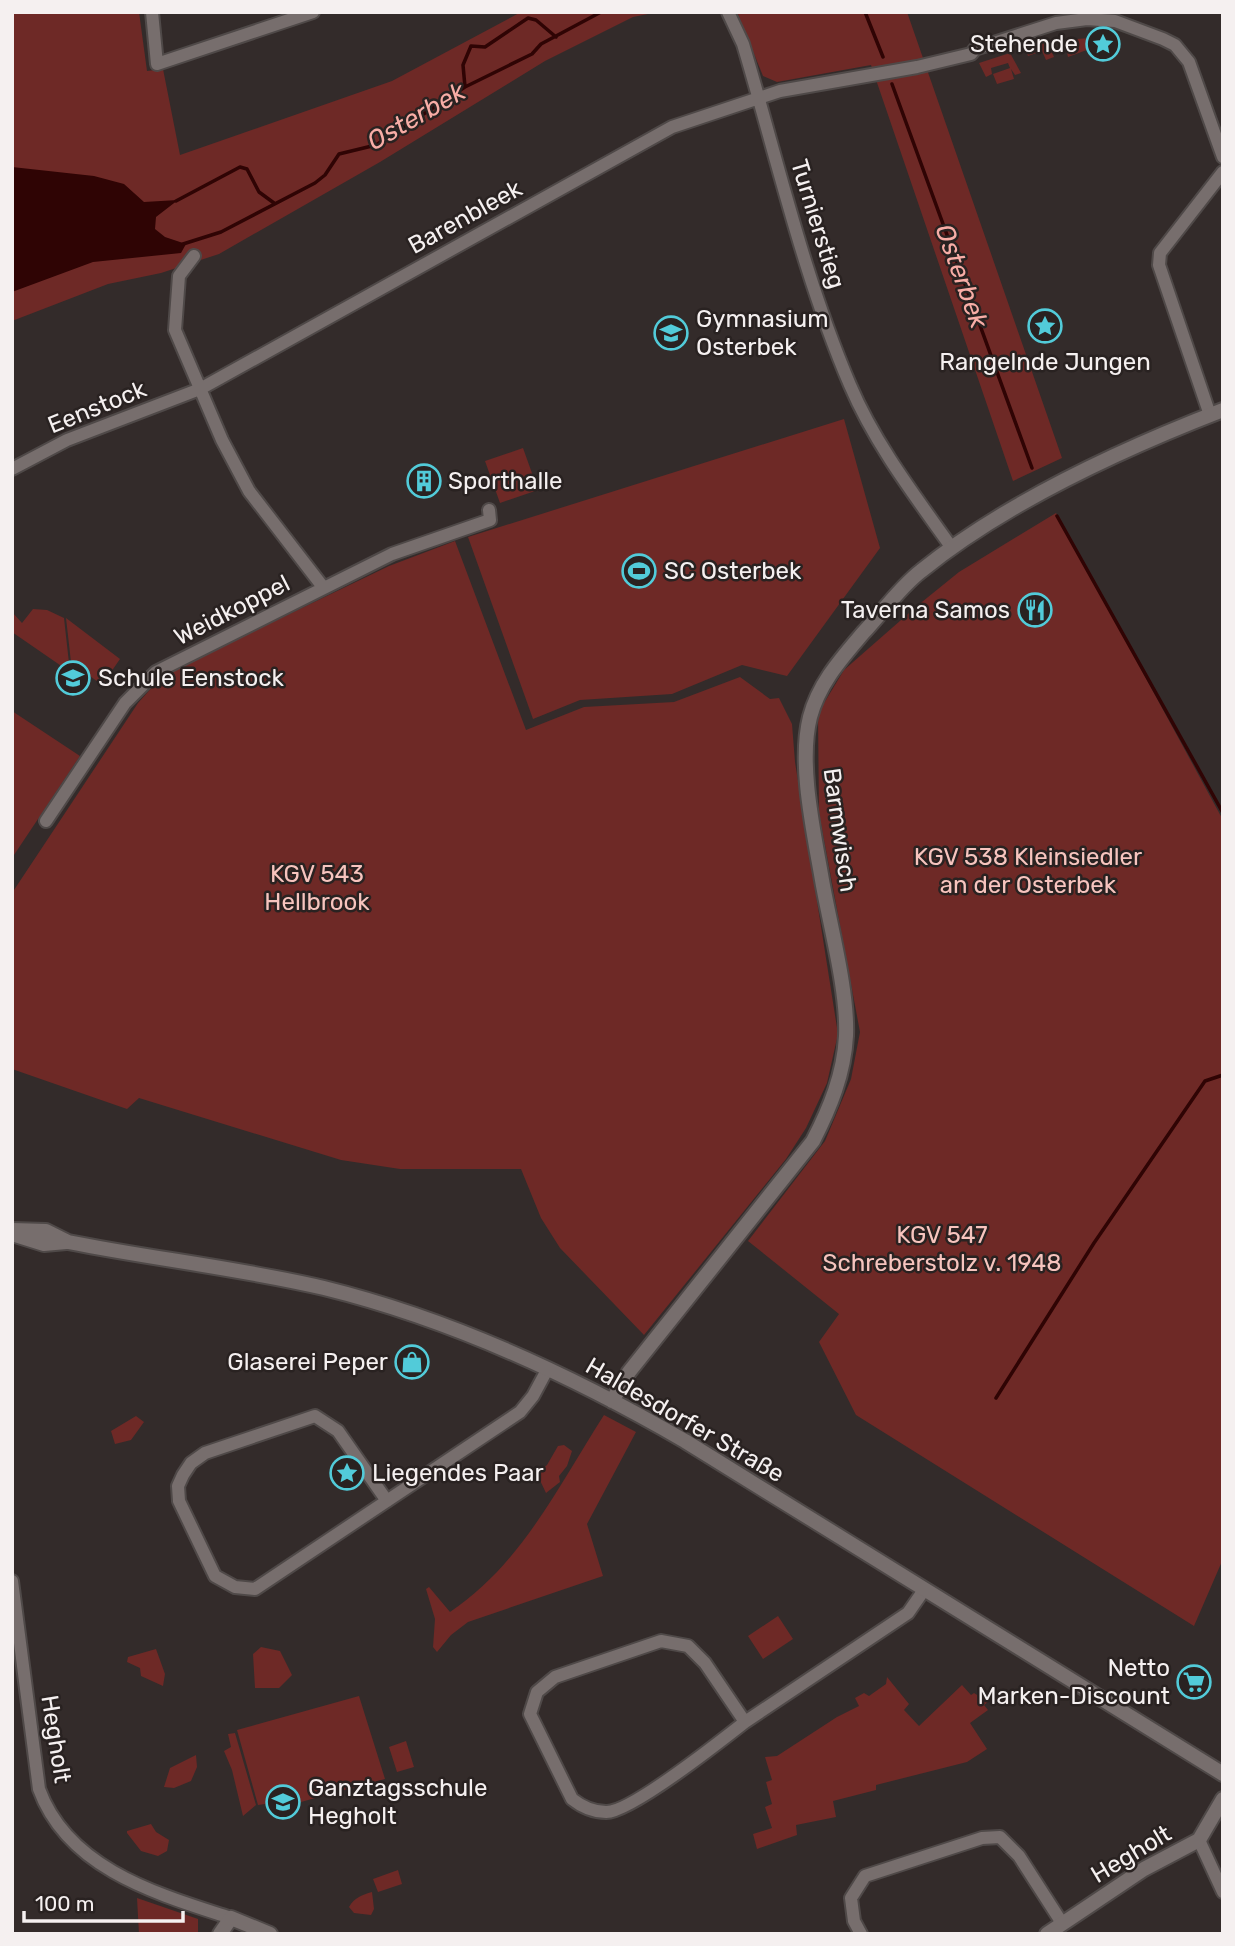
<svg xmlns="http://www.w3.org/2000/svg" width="1235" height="1946" viewBox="0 0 1235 1946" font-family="Rubik,sans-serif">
  <rect width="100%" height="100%" fill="#332b2a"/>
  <path fill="#6e2926" d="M12,12H139L147,71L163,69L180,155L392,81L521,12H658L633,17L545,61L380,162L219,254L161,273L108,284L12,321Z
    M737,12H907L1062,458L1013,481L871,65L777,82L763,76Z
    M1090,38L1092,48L1068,57L1064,40Z
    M1047,41L1054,57L1046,60L1042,51L1028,56L1025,48Z
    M1010,53L1021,73L1015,75L1011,69L1014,79L997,84L993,74L1010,68L1008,63L991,68L992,74L986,77L979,63Z
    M844,419L880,548L787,676L742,665L672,694L580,700L533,719L468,537Z
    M523,448L538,490L500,503L485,461Z
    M1056,513L1223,820V1559L1194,1626L856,1415L819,1342L839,1314L748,1241L825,1141L851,1079L860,1032L819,813L818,713L844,670L917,606L959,572Z
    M455,541L526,730L584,707L674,702L740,677L770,699L779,698L792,724L795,762L838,1034L827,1083L806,1128L786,1159L644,1335L560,1248L541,1218L521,1169H400L341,1160L139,1098L127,1109L12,1069V893L138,703L163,675L389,566Z
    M33,609L47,610L64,618L70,672L12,632V612L22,623Z
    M66,618L120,659L102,685L71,662Z
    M12,711L80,756L12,858Z
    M604,1415L636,1432L587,1524L603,1576L468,1622L451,1635L437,1652L433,1647L435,1619L426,1589L429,1587L450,1612C521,1565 559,1485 604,1415Z
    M136,1416L144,1422L131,1440L115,1444L111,1431Z
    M564,1445L572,1451L567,1466L559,1476L560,1482L546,1493L537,1474L547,1465L558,1446Z
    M778,1616L793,1639L763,1659L748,1636Z
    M261,1647L280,1651L292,1675L279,1688H255L253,1654Z
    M156,1649L165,1674L163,1686L141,1676L140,1668L127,1662L128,1657Z
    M887,1677L909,1704L904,1710L919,1726L962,1685L971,1695L974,1693L988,1702L984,1705L988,1710L970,1723L987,1749L967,1762L876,1785V1790L833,1801L836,1817L796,1825L797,1835L757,1849L753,1834L772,1828L765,1807L772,1804L766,1782L772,1780L765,1757L777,1756L837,1717L859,1706L855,1698L864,1693L869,1696L886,1684Z
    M359,1696L385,1779L268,1811L265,1804L258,1805L237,1730Z
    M235,1733L256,1805L243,1816L232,1770L224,1751L231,1747L228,1734Z
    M406,1741L414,1767L397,1772L389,1747Z
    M196,1755L197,1767L191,1781L174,1788L164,1787L170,1768Z
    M151,1824L156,1832L169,1840L167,1851L158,1856L141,1851L127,1833V1831Z
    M398,1870L402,1884L378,1892L373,1879Z
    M372,1892L374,1909L371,1915L354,1913L349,1907C355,1897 362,1895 372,1892Z
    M137,1898L198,1919V1934H139Z"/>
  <path fill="#2f0404" d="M12,167L94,176L124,184L144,202L178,200L156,217L155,229L165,237L186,244L181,253L93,262L12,292Z"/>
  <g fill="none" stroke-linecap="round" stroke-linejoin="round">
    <path stroke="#2f0404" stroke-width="3.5" d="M865,12L883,57
      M892,84L1032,468
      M465,87L463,65L471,46L485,47L528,18L536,20L556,37
      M176,201L240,167L247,169L259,192L274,203
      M183,244L221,232L315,183L325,175L339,154L376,145L465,87L532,54L541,44L601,12
      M1057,516L1223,813
      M996,1398L1094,1243L1205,1081L1223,1075"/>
    <defs>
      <path id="minor" d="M152,12L157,64L313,12
        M728,12L743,44C777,158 803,275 850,385C875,444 915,496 952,548
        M194,256L179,276L175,330L222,440L249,491L323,587
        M1210,415L1159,265L1160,253L1223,172
        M12,469L67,440L200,389L672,127L780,91L917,67L971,54L975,49L1056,23L1087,19L1115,21L1163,39L1175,45L1189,62L1223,157
        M46,821L125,703L156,672L392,554L490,520L489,510
        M387,1501L338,1431L315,1416L205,1453L191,1463L183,1475L178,1486L179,1501L215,1576L235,1587L255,1589L520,1412L533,1396L547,1370
        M12,1581L39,1789C68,1869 157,1894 231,1918
        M745,1722C722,1740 630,1813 606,1812C592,1812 582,1807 572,1799L530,1714L537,1692L555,1677L661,1641L688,1646L705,1663L745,1722L908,1613L924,1590
        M1199,1840L1223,1892
        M861,1934L854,1921L851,1898L865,1876L982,1838L1000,1837L1019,1856L1062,1923"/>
      <path id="tertiary" d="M12,1230L46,1231L68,1242C153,1259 239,1268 324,1288C450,1319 573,1376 685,1441L1223,1774
        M12,1234L44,1244L66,1242
        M612,1401L629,1372L813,1141C830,1108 844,1074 846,1036C848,991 830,926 822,880C814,833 798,764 810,717C819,683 841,659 863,633C882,613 899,588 921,571C1005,503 1122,449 1223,410
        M220,1934L231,1918L270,1934
        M1047,1934L1144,1869L1199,1840L1223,1799"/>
    </defs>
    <use href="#minor" stroke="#4f4948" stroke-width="16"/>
    <use href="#tertiary" stroke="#4f4948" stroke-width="18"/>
    <use href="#minor" stroke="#776e6d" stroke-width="12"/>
    <use href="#tertiary" stroke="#776e6d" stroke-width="14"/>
  </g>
  <defs>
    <symbol id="sight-ring" viewBox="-11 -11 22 22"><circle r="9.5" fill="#292221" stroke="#52cbd9" stroke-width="1.5"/><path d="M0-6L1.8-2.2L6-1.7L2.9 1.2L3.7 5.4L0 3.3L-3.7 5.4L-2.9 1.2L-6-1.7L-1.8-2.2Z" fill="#52cbd9"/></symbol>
    <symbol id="school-ring" viewBox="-11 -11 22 22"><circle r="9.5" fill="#292221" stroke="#52cbd9" stroke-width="1.5"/><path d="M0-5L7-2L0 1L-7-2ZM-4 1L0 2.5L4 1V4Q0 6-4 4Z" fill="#52cbd9"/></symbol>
    <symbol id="building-ring" viewBox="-11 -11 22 22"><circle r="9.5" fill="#292221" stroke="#52cbd9" stroke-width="1.5"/><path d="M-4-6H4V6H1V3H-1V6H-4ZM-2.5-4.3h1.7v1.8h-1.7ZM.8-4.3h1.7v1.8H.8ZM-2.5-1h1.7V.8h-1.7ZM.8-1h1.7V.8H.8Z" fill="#52cbd9"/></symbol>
    <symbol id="stadium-ring" viewBox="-11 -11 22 22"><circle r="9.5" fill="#292221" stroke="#52cbd9" stroke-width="1.5"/><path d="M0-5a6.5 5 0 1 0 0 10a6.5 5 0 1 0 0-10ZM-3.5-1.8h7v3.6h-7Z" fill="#52cbd9"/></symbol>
    <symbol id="restaurant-ring" viewBox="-11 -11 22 22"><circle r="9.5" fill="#292221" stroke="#52cbd9" stroke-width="1.5"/><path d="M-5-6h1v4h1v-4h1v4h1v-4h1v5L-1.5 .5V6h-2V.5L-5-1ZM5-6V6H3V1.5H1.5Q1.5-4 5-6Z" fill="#52cbd9"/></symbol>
    <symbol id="shop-ring" viewBox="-11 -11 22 22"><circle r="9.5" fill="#292221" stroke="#52cbd9" stroke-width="1.5"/><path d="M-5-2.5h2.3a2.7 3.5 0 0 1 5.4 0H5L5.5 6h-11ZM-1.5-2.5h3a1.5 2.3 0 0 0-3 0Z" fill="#52cbd9"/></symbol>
    <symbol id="supermarket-ring" viewBox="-11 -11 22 22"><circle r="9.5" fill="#292221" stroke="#52cbd9" stroke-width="1.5"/><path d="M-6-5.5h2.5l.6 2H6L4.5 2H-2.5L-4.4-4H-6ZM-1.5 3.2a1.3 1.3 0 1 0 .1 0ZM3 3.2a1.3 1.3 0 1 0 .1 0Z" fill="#52cbd9"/></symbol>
  </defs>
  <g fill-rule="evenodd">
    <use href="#sight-ring" x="1084" y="25" width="38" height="38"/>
    <use href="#sight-ring" x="1026" y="307" width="38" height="38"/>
    <use href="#school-ring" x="652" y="314" width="38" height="38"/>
    <use href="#building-ring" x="405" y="462" width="38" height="38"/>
    <use href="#stadium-ring" x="620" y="552" width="38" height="38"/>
    <use href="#restaurant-ring" x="1016" y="591" width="38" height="38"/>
    <use href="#school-ring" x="54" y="659" width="38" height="38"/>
    <use href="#shop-ring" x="393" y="1343" width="38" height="38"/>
    <use href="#sight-ring" x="328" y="1454" width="38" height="38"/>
    <use href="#supermarket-ring" x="1175" y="1663" width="38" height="38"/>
    <use href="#school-ring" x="264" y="1783" width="38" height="38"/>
  </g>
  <g text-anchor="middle" stroke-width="5" stroke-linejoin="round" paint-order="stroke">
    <g font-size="24" fill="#f5f0f0" stroke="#292221" text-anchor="start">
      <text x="1078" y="52" text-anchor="end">Stehende</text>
      <text x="696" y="327">Gymnasium<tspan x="696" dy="28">Osterbek</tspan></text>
      <text x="1045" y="370" text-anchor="middle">Rangelnde Jungen</text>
      <text x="448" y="489">Sporthalle</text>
      <text x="664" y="579">SC Osterbek</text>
      <text x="1010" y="618" text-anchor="end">Taverna Samos</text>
      <text x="98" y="686">Schule Eenstock</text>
      <text x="388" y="1370" text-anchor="end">Glaserei Peper</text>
      <text x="372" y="1481">Liegendes Paar</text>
      <text x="1170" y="1676" text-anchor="end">Netto<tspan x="1170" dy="28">Marken-Discount</tspan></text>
      <text x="308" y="1796">Ganztagsschule<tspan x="308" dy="28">Hegholt</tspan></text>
    </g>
    <g font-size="24" fill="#f5f0f0" stroke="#292221">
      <text transform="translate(465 217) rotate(-29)" y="8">Barenbleek</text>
      <text transform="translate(818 224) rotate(73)" y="8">Turnierstieg</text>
      <text transform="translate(97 407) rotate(-22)" y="8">Eenstock</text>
      <text transform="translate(232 610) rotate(-27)" y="8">Weidkoppel</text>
      <text transform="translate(840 830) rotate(82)" y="8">Barmwisch</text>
      <text transform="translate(685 1420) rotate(30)" y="8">Haldesdorfer Straße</text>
      <text transform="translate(56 1739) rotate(81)" y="8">Hegholt</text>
      <text transform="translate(1131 1854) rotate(-31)" y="8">Hegholt</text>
    </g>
    <g font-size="24" fill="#f7c4be" stroke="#292221">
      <text x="1028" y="865">KGV 538 Kleinsiedler<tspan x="1028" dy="28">an der Osterbek</tspan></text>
      <text x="317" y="882">KGV 543<tspan x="317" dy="28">Hellbrook</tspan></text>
      <text x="942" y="1243">KGV 547<tspan x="942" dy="28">Schreberstolz v. 1948</tspan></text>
    </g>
    <g font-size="26" font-style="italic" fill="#f8ada6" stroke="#292221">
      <text transform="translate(416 116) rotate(-30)" y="9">Osterbek</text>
      <text transform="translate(962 276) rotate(70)" y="9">Osterbek</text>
    </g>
  </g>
  <rect width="1235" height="1946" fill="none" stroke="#f5f0f0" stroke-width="28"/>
  <path d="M24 1911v10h159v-10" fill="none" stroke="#f5f0f0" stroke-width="3.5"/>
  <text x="35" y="1911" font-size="21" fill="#f5f0f0" stroke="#292221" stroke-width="5" paint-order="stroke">100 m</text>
</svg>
